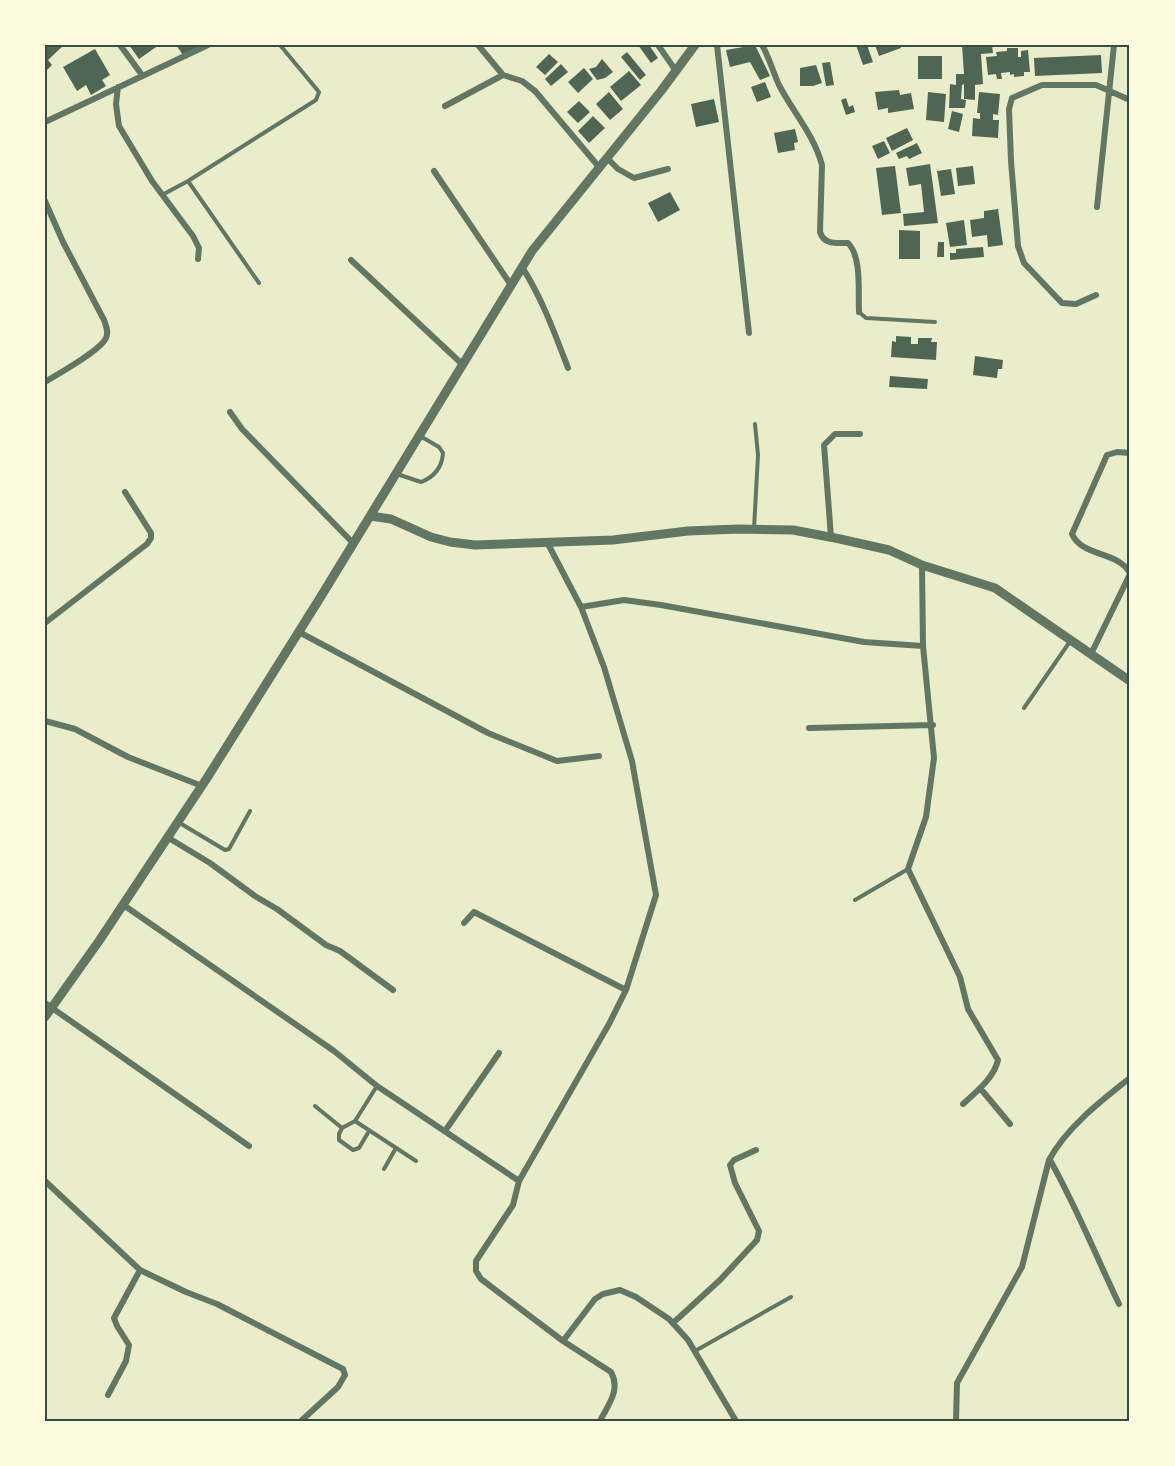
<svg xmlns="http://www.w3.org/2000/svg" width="1175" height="1466" viewBox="0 0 1175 1466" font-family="'PT Sans',sans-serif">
  <rect width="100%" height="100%" fill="#e9edc9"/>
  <path fill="#4f6655" d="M45,45H64L48,60L52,65L45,72Z
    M129,45H159L139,59Z
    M176,45H195L198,49L186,59Z
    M638,45H649L658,58L651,63Z
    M755,45L770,76L760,80L750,62L730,67L726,50Z
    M856,45H867L873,62L863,65Z
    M875,45H900L901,48L879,56Z
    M962,45H992L993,53L981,54L983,84L975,85V100L964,99V84L962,85L961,99L966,100L965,108H949L950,84L956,85V74H964Z
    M1007,48H1018V57H1021V51L1028,50L1030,72H1024V76L1014,77V74L1010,75V72L1001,73L1002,79H997L996,74L988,75L986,57L997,56L996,52L1007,51Z
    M95,49L110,75L102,80L106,86L91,95L86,85L77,91L63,67Z
    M627,52L646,75L640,80L621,57Z
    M549,54L558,62L545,75L536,67Z
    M1101,55L1102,73L1035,76L1034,58Z
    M918,56H942V79H918Z
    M602,59L613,72L605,78L597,80L589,69L596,67Z
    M830,62L834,85L826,86L822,63Z
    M561,64L568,72L551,86L545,79Z
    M816,65L822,83L813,86H800V68Z
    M584,68L593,79L578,93L568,82Z
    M629,71L641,85L621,101L610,87Z
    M765,82L771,97L757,102L751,87Z
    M899,90L900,95L911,93L914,109L888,113V108L878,110L875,92Z
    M609,92L623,109L610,120L596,104Z
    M928,92L946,94L944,122L926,120Z
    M979,92L1000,94L998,115L993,114V120H999L998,138L972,136L973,118L980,119V113H977Z
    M846,98L849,107L853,105L855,112L846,115L841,100Z
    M714,99L719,122L696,127L691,104Z
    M579,101L590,112L578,123L567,112Z
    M952,111L963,114L959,132L948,129Z
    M593,116L605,128L589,143L578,131Z
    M907,128L913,140L892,151L886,138Z
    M795,129L798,142L794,143L795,150L778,153L774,133Z
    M884,141L890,153L878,159L872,146Z
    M917,143L922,153L909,159L907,156L899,159L896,153Z
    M930,164L938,223L904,226L903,214L924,212L921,184L909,186L906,168Z
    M895,166L901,213L882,215L876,168Z
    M973,166L975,184L958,186L956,168Z
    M951,169L955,194L941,196L937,171Z
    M670,192L680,210L658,222L648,203Z
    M998,209L1003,245L988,247L987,235L972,237L970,220L984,218V211Z
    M964,220L967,245L950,247L946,223Z
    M899,230L920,231V259H899Z
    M938,242H944V257H937Z
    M983,247L984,257L950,260V253H956V249Z
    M896,336L911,337V344H918V338H932L931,342H937L936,360L891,357L892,341L896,342Z
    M975,356L1003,360L1002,369H998L997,378L973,375Z
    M890,376L928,379L927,389L889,387Z"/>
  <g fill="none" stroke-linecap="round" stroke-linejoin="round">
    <path stroke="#617663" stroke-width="4" d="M188,181L316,100L319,92L280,45
      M162,195L188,181L259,283
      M859,312L866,318L935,322
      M397,474L421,482C434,477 442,468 443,453L439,447L420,436
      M754,529L758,455L755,424
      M1024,708L1071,640
      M178,822L225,850L229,849L250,811
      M855,900L908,869
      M315,1106L342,1128
      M355,1121L416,1161
      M369,1131L359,1148L353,1150L339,1140V1134L342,1128L355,1121L377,1086
      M384,1169L396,1148
      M695,1351L791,1297"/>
    <path stroke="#617663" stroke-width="6" d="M120,45L142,75
      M478,45L503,75L522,81L535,91L599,167
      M658,45L676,71
      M717,45L749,333
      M762,45C769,57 773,72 779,85C793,112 814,135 822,165L820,232C824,245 836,243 848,243C862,257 858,292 859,312
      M118,87L116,104L119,126L152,181L193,236L199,248L198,259
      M445,106L503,75
      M45,122L208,45
      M607,158L618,169L634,178L668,169
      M434,171L511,285
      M45,201L63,242L104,320C106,326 109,332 106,338C100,351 58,374 45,382
      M1097,207L1114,45
      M351,260L462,364
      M522,267C542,298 555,334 568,368
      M1096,295L1076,304L1062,303L1024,263L1018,246L1011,161L1009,109L1012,98L1042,85H1096L1130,100
      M230,412L242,429L354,544
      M1130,453L1117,452L1107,455L1072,534C1082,557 1118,551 1130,573
      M831,537L824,445L835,434H860
      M922,565L923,646L934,758L926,817L908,869L960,977L968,1009L998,1060C994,1078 976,1092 963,1104
      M581,607L624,600L661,605L864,642L923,646
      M45,623L147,544L151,538V533L125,492
      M299,632L488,733L557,761L599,756
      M1091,654L1130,574
      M45,721L75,729L128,757L202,786
      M809,728L933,725
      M167,837L210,863L255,896L277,909L326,945L340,951L393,990
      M122,904L334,1051L377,1086L519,1181L513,1205L476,1261V1271L481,1279L563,1341L611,1372C621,1390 608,1405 600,1421
      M464,923L474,912L626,990
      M45,1003L249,1146
      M980,1088L1010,1124
      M445,1131L499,1053
      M1050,1160C1076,1206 1096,1256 1119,1304
      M45,1181L140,1270L186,1292L217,1304L343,1369L345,1375L338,1387L301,1421
      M519,1181L609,1024L626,990L656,895L632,761L604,667L581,607L547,542
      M673,1323L720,1280L757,1240L759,1231L735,1183L730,1165L734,1160L756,1150
      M563,1341L595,1299L603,1294L620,1290L636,1297L669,1319L688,1340L736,1421
      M108,1395L126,1361L129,1345L117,1326L114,1318L140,1270
      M956,1421L957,1383L1022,1267L1049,1160C1067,1127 1101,1101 1130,1078"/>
    <path stroke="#617663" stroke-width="9" d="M370,516L391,519L431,537L450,542L475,545L613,540L688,531L738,529L793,530L840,539L889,550L922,565L995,588L1130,681
      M45,1017L99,941L207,778L320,598L532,251L661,91L695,45"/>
  </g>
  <rect width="1175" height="1466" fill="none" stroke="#fefae0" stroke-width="93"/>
  <rect x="46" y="46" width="1082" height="1374" fill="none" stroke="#344e41" stroke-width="2"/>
</svg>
